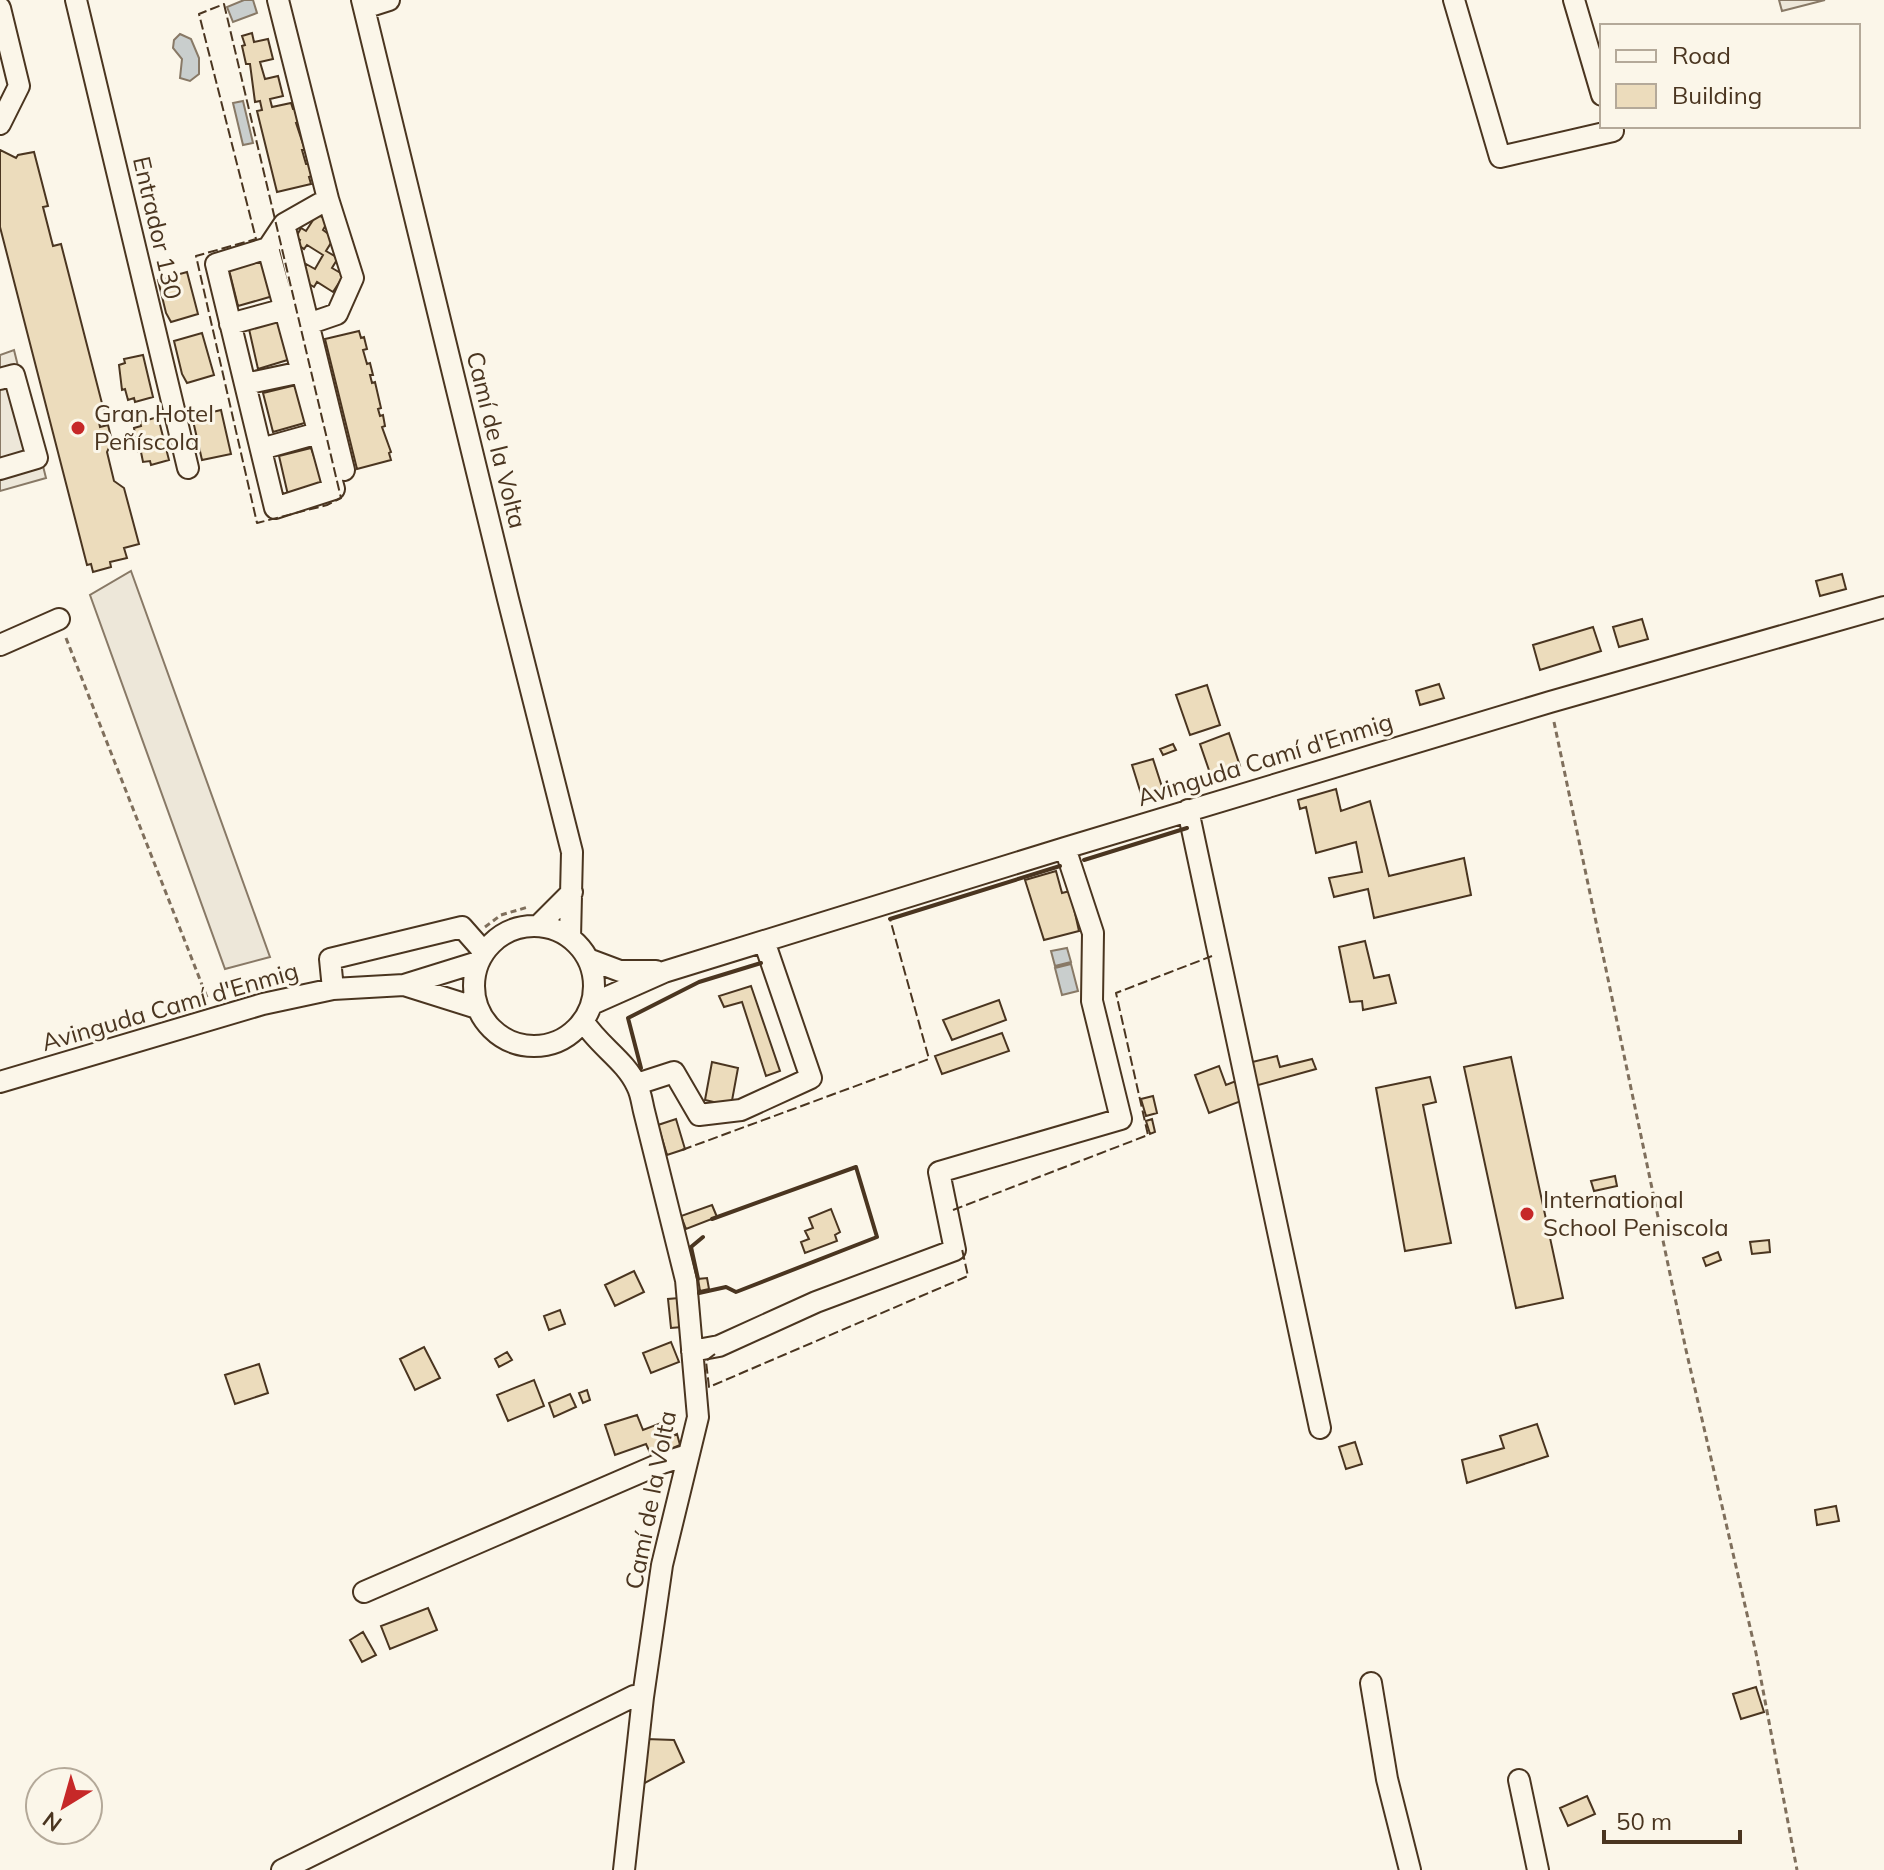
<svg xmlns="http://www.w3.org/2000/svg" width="1884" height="1870" viewBox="0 0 1884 1870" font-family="Mulish,sans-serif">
  <rect width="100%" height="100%" fill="#fbf6e9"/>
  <path fill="#ede7d9" stroke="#887966" stroke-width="2" d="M1779,0H1825L1782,11Z
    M14,350L46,478L0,491V355Z
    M131,571L270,957L225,969L90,595Z"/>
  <path fill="#c9cecd" stroke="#887966" stroke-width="2" d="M244,0H253L257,13L233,22L227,7Z
    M180,34L191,39L199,58V74L190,81L180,78L182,59L173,48L174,40Z
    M243,101L253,143L243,145L233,103Z
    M1067,948L1071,962L1055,966L1051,951Z
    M1071,964L1078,991L1062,995L1055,968Z"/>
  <path fill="#ecdcbc" stroke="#4a3520" stroke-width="2" d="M252,33L254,42L268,39L273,59L260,62L265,79L278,76L283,96L270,99L272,107L291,103L293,109H296L299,122L296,123L305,150H302L306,164H309L312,176L309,177L311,184L277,192L257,111L262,110L260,101L255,102L250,64H246L242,46L245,45L242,36Z
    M0,150L16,158L18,155L34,152L48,206L43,207L53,246L61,244L105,415L98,417L100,427L108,425L112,441L107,452L114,481L124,488L139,544L124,548L127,558L110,562L111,567L93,572L91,564L87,565L0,227Z
    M317,214L328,221L323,230L334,238L326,251L338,258L332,268L344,275L333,292L317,282L314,287L304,281L307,276L301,272L306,264L315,269L323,255L307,245L304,249L297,244L300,240L296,237L301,228L306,231Z
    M261,258L273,296L238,306L228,266Z
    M187,272L198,314L171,322L166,313L158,280Z
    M281,321L294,358L258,369L249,329Z
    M359,331L361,338L364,337L367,349L363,350L367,364L370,363L373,375H370L372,383L375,382L381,408L378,409L380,416L383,415L385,426L382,427L391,452L389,453L391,460L357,469L325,339Z
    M202,333L214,375L187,383L182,374L174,341Z
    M143,355L153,397L135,402L134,398L128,400L125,389L122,390L119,365L125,363L124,359Z
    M296,385L308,422L273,432L263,393Z
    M221,410L231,454L202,460L191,412L199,411L200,415Z
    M158,417L169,460L151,465L150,461L143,462L141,452H138L134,428L141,426L140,422Z
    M311,448L324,485L288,495L279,456Z
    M1842,574L1846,589L1820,596L1816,581Z
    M1642,619L1648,639L1619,647L1613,627Z
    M1593,627L1601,651L1540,670L1533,645Z
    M1439,684L1444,698L1420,705L1416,691Z
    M1207,685L1220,725L1190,735L1176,695Z
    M1229,733L1240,766L1211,776L1200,744Z
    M1173,744L1176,750L1163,755L1160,749Z
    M1153,759L1163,790L1142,797L1132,765Z
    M1336,789L1341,811L1370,801L1389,876L1464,858L1471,895L1374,918L1368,889L1334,897L1329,878L1362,872L1356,842L1316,853L1306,807L1300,809L1298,800Z
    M1056,871L1062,893L1070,891L1079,931L1044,940L1025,880Z
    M1365,941L1374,978L1389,975L1396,1003L1363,1010L1362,1001L1350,1002L1339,947Z
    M751,986L780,1071L766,1076L742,1002L724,1007L719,996Z
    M999,1000L1006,1020L952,1040L943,1020Z
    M1002,1033L1009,1051L942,1074L935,1056Z
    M1277,1056L1280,1067L1312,1059L1316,1069L1251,1087L1244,1064Z
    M1511,1057L1563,1298L1516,1308L1464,1067Z
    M712,1062L738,1068L731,1106L705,1100Z
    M1219,1066L1226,1085L1236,1081L1244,1100L1209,1113L1195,1075Z
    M1430,1077L1436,1102L1423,1105L1451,1243L1405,1251L1376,1088Z
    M1153,1096L1157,1113L1146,1116L1141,1099Z
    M676,1119L685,1149L667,1155L658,1125Z
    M1152,1119L1155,1132L1150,1134L1146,1121Z
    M1615,1176L1617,1186L1594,1191L1591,1181Z
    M712,1205L717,1217L686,1229L681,1216Z
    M831,1209L840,1232L835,1235L837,1241L805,1253L801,1242L809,1239L805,1231L813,1228L809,1218Z
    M1769,1240L1770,1252L1752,1254L1750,1242Z
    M1718,1252L1721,1260L1706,1266L1703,1258Z
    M634,1271L644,1292L615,1306L605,1285Z
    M707,1278L709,1289L700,1291L698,1279Z
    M679,1298L682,1327L671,1328L668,1299Z
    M560,1310L565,1324L549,1330L544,1316Z
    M671,1342L679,1362L651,1373L643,1353Z
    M424,1347L440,1378L415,1390L400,1359Z
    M507,1352L512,1360L499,1367L495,1359Z
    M259,1364L268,1393L235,1404L225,1375Z
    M534,1380L544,1406L508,1421L497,1395Z
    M587,1390L590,1400L583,1403L579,1393Z
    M570,1394L576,1407L554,1417L549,1403Z
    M637,1415L643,1430L661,1423L667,1439L677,1434L680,1445L652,1457L646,1444L615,1455L605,1425Z
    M1537,1424L1548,1456L1467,1483L1462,1460L1504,1448L1500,1436Z
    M1355,1442L1362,1464L1346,1469L1339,1447Z
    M1836,1506L1839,1521L1817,1525L1815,1510Z
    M428,1608L437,1630L390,1649L381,1626Z
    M363,1632L376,1655L362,1662L350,1640Z
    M1756,1687L1764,1712L1741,1719L1733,1694Z
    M646,1739L674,1740L684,1762L641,1785Z
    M1587,1796L1595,1814L1568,1826L1560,1808Z"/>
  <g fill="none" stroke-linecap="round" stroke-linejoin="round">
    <defs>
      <path id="minor" d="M76,0L188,468
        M278,0L328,199L284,224L344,470
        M362,0L508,599L572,852L570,938
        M1454,0L1500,157L1613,131L1611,126
        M1574,0L1602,95
        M0,8L19,86L0,124
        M364,8L389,0
        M268,248L334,489L275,508L216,264L268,248L284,224
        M230,324L285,309
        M308,324L337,314L353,278L328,199
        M0,379L14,375L37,458L0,469
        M245,384L302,372
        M261,449L318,433
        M0,645L59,619
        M1188,810L1320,1428
        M538,926L572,892
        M474 986a60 60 0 1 1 120 0a60 60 0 1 1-120 0Z
        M588,959L620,971H656
        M404,985L477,1008
        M333,989L330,959L462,927L484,952
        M592,1004L664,972L1065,848L1550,702L1884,607
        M584,1022C598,1045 626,1061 637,1086C641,1093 642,1103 644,1111L686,1280L698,1417L662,1565L643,1697L624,1870
        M0,1082L263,1004L333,989L404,985L478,962
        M637,1084L674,1072L699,1115L741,1110L811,1078L764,941
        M692,1351L719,1346L816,1302L955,1250L939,1172L1121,1119L1092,1001L1093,933L1065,848
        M364,1592L662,1463L688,1455
        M1371,1683L1387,1779L1410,1870
        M1519,1780L1538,1870
        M282,1870L634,1696L643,1697"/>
    </defs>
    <use href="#minor" stroke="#4a3520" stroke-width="24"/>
    <path stroke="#7f6f5c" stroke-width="3" stroke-dasharray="6 4" stroke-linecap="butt" d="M66,638L208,1000
      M1554,722L1686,1350L1756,1653L1797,1870
      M485,927L501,915L528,907"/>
    <use href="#minor" stroke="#fbf6e9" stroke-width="20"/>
    <path stroke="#4a3520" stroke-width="2" stroke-dasharray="10 4" stroke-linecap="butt" d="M224,4L341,498L327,505L257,523L196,256L256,239L199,14Z
      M682,1150L929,1059L890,919
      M953,1210L1148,1135L1116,993L1212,956
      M715,1354L706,1361L709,1387L968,1276L962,1249"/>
    <path stroke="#4a3520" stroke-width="4" d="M1084,860L1187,828
      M890,919L1060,866
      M641,1068L628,1018L699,982L761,963
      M698,1279L691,1247L703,1237
      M699,1293L726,1287L736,1292L877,1237L856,1167L712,1219"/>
  </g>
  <g fill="#c62828" stroke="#fbf6e9" stroke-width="3">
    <circle cx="78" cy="428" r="8"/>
    <circle cx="1527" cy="1214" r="8"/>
  </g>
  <g text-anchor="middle" stroke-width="6" stroke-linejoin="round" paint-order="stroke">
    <g font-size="24" fill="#4a3520" stroke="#fbf6e9">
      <text transform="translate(157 228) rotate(77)" y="8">Entrador 130</text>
      <text transform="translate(496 440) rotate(76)" y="8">Camí de la Volta</text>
      <text transform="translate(1265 760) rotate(-17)" y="8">Avinguda Camí d'Enmig</text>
      <text transform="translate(170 1007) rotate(-16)" y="8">Avinguda Camí d'Enmig</text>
      <text transform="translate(651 1500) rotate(-79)" y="8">Camí de la Volta</text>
    </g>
    <g font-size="24" fill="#4a3520" stroke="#fbf6e9" text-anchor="start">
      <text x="94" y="422">Gran Hotel<tspan x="94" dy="28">Peñíscola</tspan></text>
      <text x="1543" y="1208">International<tspan x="1543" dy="28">School Peniscola</tspan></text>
    </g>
  </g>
  <rect x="1600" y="24" width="260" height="104" fill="#fbf6e9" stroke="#b4a999" stroke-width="2"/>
  <rect x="1616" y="50" width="40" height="12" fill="#fbf6e9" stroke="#b4a999" stroke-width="2"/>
  <text x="1672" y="64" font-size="24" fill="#4a3520">Road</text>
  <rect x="1616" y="84" width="40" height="24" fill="#ecdcbc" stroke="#b4a999" stroke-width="2"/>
  <text x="1672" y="104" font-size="24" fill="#4a3520">Building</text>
  <g transform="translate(64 1806) rotate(217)"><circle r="38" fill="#fbf6e9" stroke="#b4a999" stroke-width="2"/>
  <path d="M0-6L14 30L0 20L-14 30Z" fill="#c62828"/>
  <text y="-12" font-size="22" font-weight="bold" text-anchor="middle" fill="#4a3520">N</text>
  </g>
  <path d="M1604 1830v12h136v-12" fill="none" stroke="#4a3520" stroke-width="4"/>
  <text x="1616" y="1830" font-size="24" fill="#4a3520" stroke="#fbf6e9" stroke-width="6" paint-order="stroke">50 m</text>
</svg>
